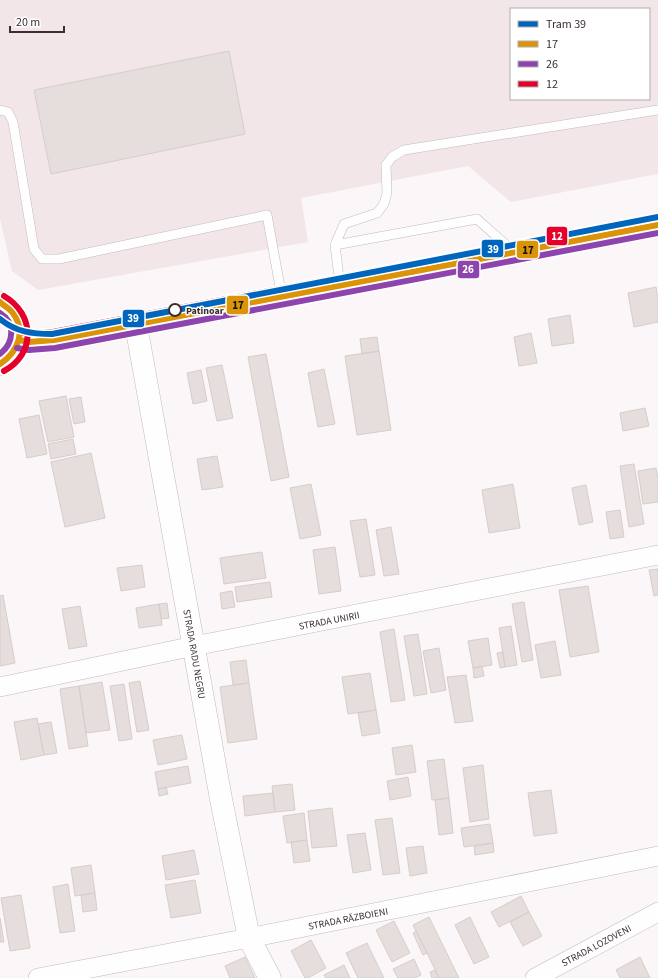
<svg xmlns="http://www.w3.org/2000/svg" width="658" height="978" viewBox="0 0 658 978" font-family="'Source Sans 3',sans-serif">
  <rect width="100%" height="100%" fill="#fbf6f7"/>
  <path fill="#f2e6e8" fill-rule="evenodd" d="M0,0H658V174L511,202L468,166L301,198L308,242L38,290L12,271L0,219ZM511,9H649V99H511Z"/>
  <path fill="#e6dedd" stroke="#d6cdcc" d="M229,51L245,134L51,174L34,90Z
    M656,287L658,300V322L634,327L628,293Z
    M570,315L574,343L552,346L548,319Z
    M531,333L537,363L519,366L514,337Z
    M377,337L379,351L362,354L360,339Z
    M379,351L391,430L357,435L345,356Z
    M266,354L289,477L271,481L248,357Z
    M222,365L233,418L217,421L206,368Z
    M324,369L335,424L318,427L308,373Z
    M201,370L207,401L193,404L187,373Z
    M66,396L74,437L48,442L39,401Z
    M81,397L85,422L74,424L69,399Z
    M645,408L649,426L623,431L620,413Z
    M39,415L47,454L27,458L19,419Z
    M73,439L76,454L51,459L48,444Z
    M91,453L105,518L65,527L51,462Z
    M217,456L223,487L202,490L197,459Z
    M634,464L644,524L629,527L620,466Z
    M656,468L658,479V502L643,504L638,471Z
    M311,484L321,535L300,539L290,488Z
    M513,484L520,528L489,533L482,490Z
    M586,485L593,522L579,525L572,488Z
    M620,510L624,537L610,539L606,512Z
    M366,519L375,575L360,577L350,521Z
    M391,527L399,574L384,576L376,530Z
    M335,547L341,591L319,594L313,550Z
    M262,552L266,578L224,584L220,558Z
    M142,565L145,587L121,591L117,568Z
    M658,569V595L654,596L649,570Z
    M270,582L272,597L237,602L235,587Z
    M588,586L599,652L570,657L559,590Z
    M232,591L235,607L222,609L220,593Z
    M3,595L15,663L0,666V596Z
    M524,602L533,660L522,662L512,604Z
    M167,603L169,618L161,619L159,604Z
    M159,604L162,625L139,628L136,608Z
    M80,606L87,646L69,649L62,609Z
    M511,626L517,665L505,667L499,628Z
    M394,629L405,700L391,702L380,632Z
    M418,634L427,694L414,696L404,636Z
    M488,638L492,665L473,668L468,641Z
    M555,641L561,675L541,678L535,645Z
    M439,648L446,690L431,693L423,651Z
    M503,652L505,667L500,668L497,653Z
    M246,660L249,683L233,685L230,662Z
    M482,666L484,676L474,678L473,668Z
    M370,673L376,710L348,714L342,677Z
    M466,675L473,721L455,723L447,677Z
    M140,681L149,730L137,732L129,683Z
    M102,682L110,730L86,733L79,686Z
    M249,683L257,739L228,743L220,687Z
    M124,684L132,739L119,741L110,686Z
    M79,686L88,746L69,749L60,689Z
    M376,710L380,733L362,736L358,713Z
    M37,718L44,755L21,760L14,722Z
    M51,722L57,753L44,755L38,724Z
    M182,735L187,759L158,765L153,740Z
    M412,745L416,772L396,775L392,748Z
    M444,759L449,798L432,800L427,761Z
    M483,765L489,819L470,822L463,768Z
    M188,766L191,783L158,789L155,772Z
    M408,777L411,796L390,800L387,781Z
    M292,784L295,810L275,812L272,786Z
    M166,787L168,794L159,796L158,789Z
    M551,790L557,833L534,836L528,793Z
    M273,793L275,812L245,816L243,796Z
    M449,798L453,833L439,835L435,800Z
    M332,808L337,846L312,848L308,811Z
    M304,813L307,840L287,843L283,816Z
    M392,818L400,873L383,875L375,820Z
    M490,824L493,843L464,847L461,828Z
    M365,833L371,870L353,873L347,835Z
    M307,840L310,861L294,863L291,842Z
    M493,843L494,852L475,855L474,846Z
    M423,846L427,873L410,876L406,848Z
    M194,850L199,874L166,880L162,856Z
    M91,865L95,893L75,896L71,868Z
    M195,880L201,913L171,918L165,885Z
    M68,884L75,931L60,933L53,887Z
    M95,893L97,910L83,912L81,895Z
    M21,895L30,948L10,951L1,898Z
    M521,896L529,912L499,927L491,912Z
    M529,912L542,936L523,946L510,922Z
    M429,917L459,978H439L427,953L413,925Z
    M470,917L489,957L474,964L455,925Z
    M0,918L4,942H0Z
    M394,921L410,953L392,962L376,930Z
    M416,931L427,953L423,955L413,933Z
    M311,940L326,968L308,978H305L291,951Z
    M367,943L384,978H358L346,953Z
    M245,957L255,978H230L225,966Z
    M640,957L650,978H620L616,970Z
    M414,959L421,975L415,978H398L393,969Z
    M344,965L350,978H326L324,975Z
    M435,970L439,978H432L430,972Z"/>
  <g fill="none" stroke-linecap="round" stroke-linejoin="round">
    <defs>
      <path id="service" d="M0,110L8,112L13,122L34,249L42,259H59L267,215L282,298
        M335,245L344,224L377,213L384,204L387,193L386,165L392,157L404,150L658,110
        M340,285L335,245L477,219L513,251"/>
      <path id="minor" d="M0,687L194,646L658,555
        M38,978L249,938L658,856
        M535,978L658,912"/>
      <path id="tertiary" d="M136,325L221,799L249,938L270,978"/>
      <path id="primary" d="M0,303C16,310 25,334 16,349C13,356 6,361 0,364
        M19,340L29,342L54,340L248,304L345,284L658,225"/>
    </defs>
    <use href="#service" stroke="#c2babb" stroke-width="10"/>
    <use href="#minor" stroke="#c2babb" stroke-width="20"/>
    <use href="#tertiary" stroke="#c2babb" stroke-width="23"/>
    <use href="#primary" stroke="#c2babb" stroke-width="23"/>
    <use href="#service" stroke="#fefefe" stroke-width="9"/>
    <use href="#minor" stroke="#fefefe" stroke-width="19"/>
    <use href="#tertiary" stroke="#fefefe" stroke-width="22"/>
    <use href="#primary" stroke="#fefefe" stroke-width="22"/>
    <defs>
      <path id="bus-1" d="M0,302C4,306 9,308 12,312C27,331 18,352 0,364
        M19,340L29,342L54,340L658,225"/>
      <path id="bus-2" d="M0,313C16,323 14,343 0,354
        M17,348L29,350L55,348L658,233"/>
      <path id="bus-3" d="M21,332L29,334L53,332L657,217
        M4,371C36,354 35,314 4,296"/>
    </defs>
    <use href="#bus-1" stroke="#fff" stroke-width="9"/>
    <use href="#bus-2" stroke="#fff" stroke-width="9"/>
    <use href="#bus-3" stroke="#fff" stroke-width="9"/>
    <use href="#bus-1" stroke="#db9407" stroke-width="6"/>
    <use href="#bus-2" stroke="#8e44ad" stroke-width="6"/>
    <use href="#bus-3" stroke="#e4002b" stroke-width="6"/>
    <defs>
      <path id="tram-1" d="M0,319C16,332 32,334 52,334L658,217"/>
    </defs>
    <use href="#tram-1" stroke="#fff" stroke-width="9"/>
    <use href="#tram-1" stroke="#0065bd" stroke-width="6"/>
  </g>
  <circle fill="#fff" stroke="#3b2e30" stroke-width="2" cx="175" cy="310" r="6"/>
  <g text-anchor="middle" stroke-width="3" stroke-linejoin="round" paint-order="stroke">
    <g font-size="10" font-weight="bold" fill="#3b2e30" stroke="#fff" text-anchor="start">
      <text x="186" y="314">Patinoar</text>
    </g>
    <g font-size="10" fill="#3b2e30" stroke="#fff">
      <text transform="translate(329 620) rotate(-11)" y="4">STRADA UNIRII</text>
      <text transform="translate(195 654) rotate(80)" y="4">STRADA RADU NEGRU</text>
      <text transform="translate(348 918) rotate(-11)" y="4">STRADA RĂZBOIENI</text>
      <text transform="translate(596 945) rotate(-28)" y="4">STRADA LOZOVENI</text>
    </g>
  </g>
  <g stroke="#fff" stroke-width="1.5">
    <rect x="546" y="226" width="22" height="20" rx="4" fill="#e4002b"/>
    <rect x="481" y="239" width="23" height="19" rx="4" fill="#0065bd"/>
    <rect x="516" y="240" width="23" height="19" rx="4" fill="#db9407"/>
    <rect x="457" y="260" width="23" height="19" rx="4" fill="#8e44ad"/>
    <rect x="226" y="295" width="23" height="20" rx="4" fill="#db9407"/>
    <rect x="122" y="309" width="23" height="19" rx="4" fill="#0065bd"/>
  </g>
  <g font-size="11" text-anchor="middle" font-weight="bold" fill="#fff">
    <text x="557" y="240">12</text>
    <text x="493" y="253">39</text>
    <text x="468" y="273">26</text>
    <text x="133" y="322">39</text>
  </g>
  <g font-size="11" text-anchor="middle" font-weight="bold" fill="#111">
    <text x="528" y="254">17</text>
    <text x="238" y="309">17</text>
  </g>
  <rect x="510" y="8" width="140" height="92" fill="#ffffff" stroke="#b1abac"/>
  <rect x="518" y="21" width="20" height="6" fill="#0065bd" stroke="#b1abac"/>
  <text x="546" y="28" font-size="12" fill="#3b2e30">Tram 39</text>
  <rect x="518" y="41" width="20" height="6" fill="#db9407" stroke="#b1abac"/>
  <text x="546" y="48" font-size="12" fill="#3b2e30">17</text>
  <rect x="518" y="61" width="20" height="6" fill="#8e44ad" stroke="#b1abac"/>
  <text x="546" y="68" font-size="12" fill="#3b2e30">26</text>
  <rect x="518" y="81" width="20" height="6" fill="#e4002b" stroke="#b1abac"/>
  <text x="546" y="88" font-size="12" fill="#3b2e30">12</text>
  <path d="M10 26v6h54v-6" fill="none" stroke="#3b2e30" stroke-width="2"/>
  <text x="16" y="26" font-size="12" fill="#3b2e30" stroke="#ffffff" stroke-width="3" paint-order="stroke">20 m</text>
</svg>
